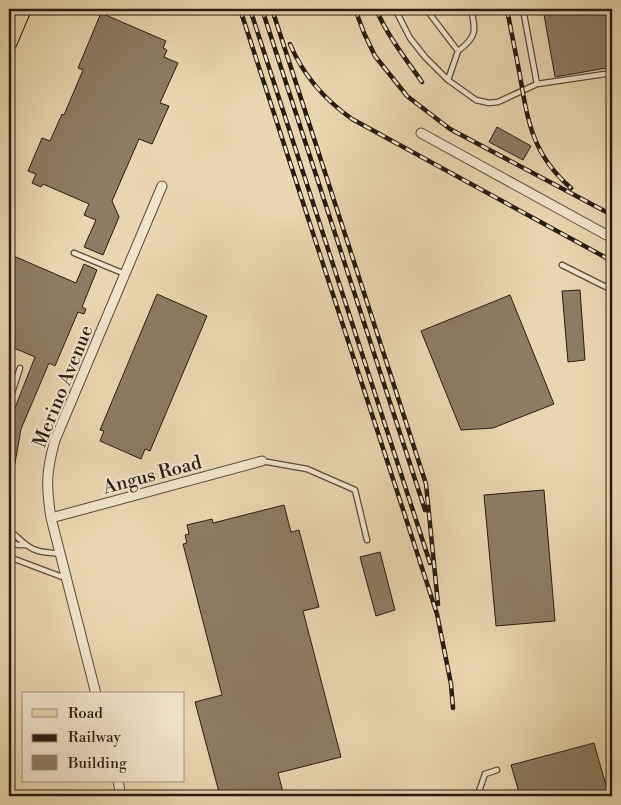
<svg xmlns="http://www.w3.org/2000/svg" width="621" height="805" viewBox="0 0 621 805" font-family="'Libre Bodoni',serif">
  <rect width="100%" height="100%" fill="#e9d5af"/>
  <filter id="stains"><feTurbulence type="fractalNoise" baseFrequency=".004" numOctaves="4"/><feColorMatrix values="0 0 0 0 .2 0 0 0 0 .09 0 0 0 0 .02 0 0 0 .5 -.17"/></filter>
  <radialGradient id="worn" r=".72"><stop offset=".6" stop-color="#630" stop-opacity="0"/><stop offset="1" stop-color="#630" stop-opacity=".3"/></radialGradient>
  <path fill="#8c7c63" stroke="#281c11" d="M543,9H612V67L555,77Z
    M101,13L166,41L163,48L167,50L164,57L178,63L160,103L169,106L152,144L139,139L112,201L119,217L103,255L84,247L96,220L84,215L89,204L43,184L41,187L32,183L36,174L28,171L42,138L50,141L62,114L64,115L83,70L78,68Z
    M497,127L531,146L523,160L489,142Z
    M9,254L76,283L84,264L97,270L82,307L86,309L84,314L78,312L55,366L49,363L21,429L12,480L9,479V423L35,357L9,346Z
    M580,290L585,360L568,362L562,291Z
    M157,294L207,316L150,451L145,449L141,459L100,441L104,431L100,430Z
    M510,295L554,404L493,428L461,430L421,331Z
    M544,490L555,621L496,626L484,495Z
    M284,505L291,532L299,530L319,607L303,611L341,757L278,773L284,796H220L195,702L222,695L183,544L187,543L185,535L189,534L187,525L212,519L213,523Z
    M380,552L395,610L376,616L360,557Z
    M594,743L609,796H520L511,765Z"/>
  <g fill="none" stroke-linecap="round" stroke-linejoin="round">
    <defs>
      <path id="lane" d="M395,9L410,38L425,57L448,80L476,100L489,103L498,102L537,84L612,73
        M426,9L458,51L448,80
        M523,9L537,84
        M458,51C477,37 476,31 471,9
        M74,253L125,274
        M562,265L612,290
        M9,402L20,368
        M262,461L307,469L355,490L367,540
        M9,531C18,536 20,541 28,546C37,553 48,552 59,554
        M9,541L18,545H26
        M9,557L65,578
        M478,794L485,774L497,770
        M472,796L478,794L479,796"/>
      <path id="street" d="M421,133L612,238
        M51,518L262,461
        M96,694L51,518C46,486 46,472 55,440L162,186
        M118,781L121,796"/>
      <path id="primary" d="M9,44L24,9"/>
    </defs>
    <use href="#lane" stroke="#584a38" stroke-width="7"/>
    <use href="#street" stroke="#584a38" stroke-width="11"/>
    <use href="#primary" stroke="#281c11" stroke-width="16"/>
    <use href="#lane" stroke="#f1e4cb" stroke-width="4.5"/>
    <use href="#street" stroke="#f1e4cb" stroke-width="9"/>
    <use href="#primary" stroke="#e9d5af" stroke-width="14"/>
    <defs>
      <path id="rail" d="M240,9L437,614L451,684L453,708
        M250,9L430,563
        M262,9L425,510
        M272,9L426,484L438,604
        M355,9L364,33L375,56L407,96L450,129L612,215
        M376,9C387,35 405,58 422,82
        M507,9C511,31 516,54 520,76C528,123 533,155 571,188
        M290,44C303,75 325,100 352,119L612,261"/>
    </defs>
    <use href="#rail" stroke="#281c11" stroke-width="4.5"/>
    <use href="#rail" stroke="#f1e4cb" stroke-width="2.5" stroke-dasharray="8" stroke-linecap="butt"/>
  </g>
  <g text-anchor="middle" stroke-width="4.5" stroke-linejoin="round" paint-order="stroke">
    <g font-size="19" fill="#281c11" stroke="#f1e4cb">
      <text transform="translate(62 386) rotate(-68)" y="7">Merino Avenue</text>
      <text transform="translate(152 474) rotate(-15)" y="7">Angus Road</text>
    </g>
  </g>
  <rect width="621" height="805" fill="none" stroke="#e9d5af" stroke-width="30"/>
  <rect x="10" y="10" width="601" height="785" fill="none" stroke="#281c11" stroke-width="2.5"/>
  <rect x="15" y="15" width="591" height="775" fill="none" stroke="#281c11"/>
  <rect x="22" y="692" width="162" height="90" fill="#f1e4cb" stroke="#a19481"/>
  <rect x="32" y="709" width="25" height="8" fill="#e9d5af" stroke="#a19481"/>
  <text x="68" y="718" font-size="15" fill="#281c11">Road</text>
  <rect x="32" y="734" width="25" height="8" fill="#281c11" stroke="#a19481"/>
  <text x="68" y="742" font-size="15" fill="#281c11">Railway</text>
  <rect x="32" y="755" width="25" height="15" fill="#8c7c63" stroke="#a19481"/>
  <text x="68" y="768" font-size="15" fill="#281c11">Building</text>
  <rect width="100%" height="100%" filter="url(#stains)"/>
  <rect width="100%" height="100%" fill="url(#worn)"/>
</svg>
